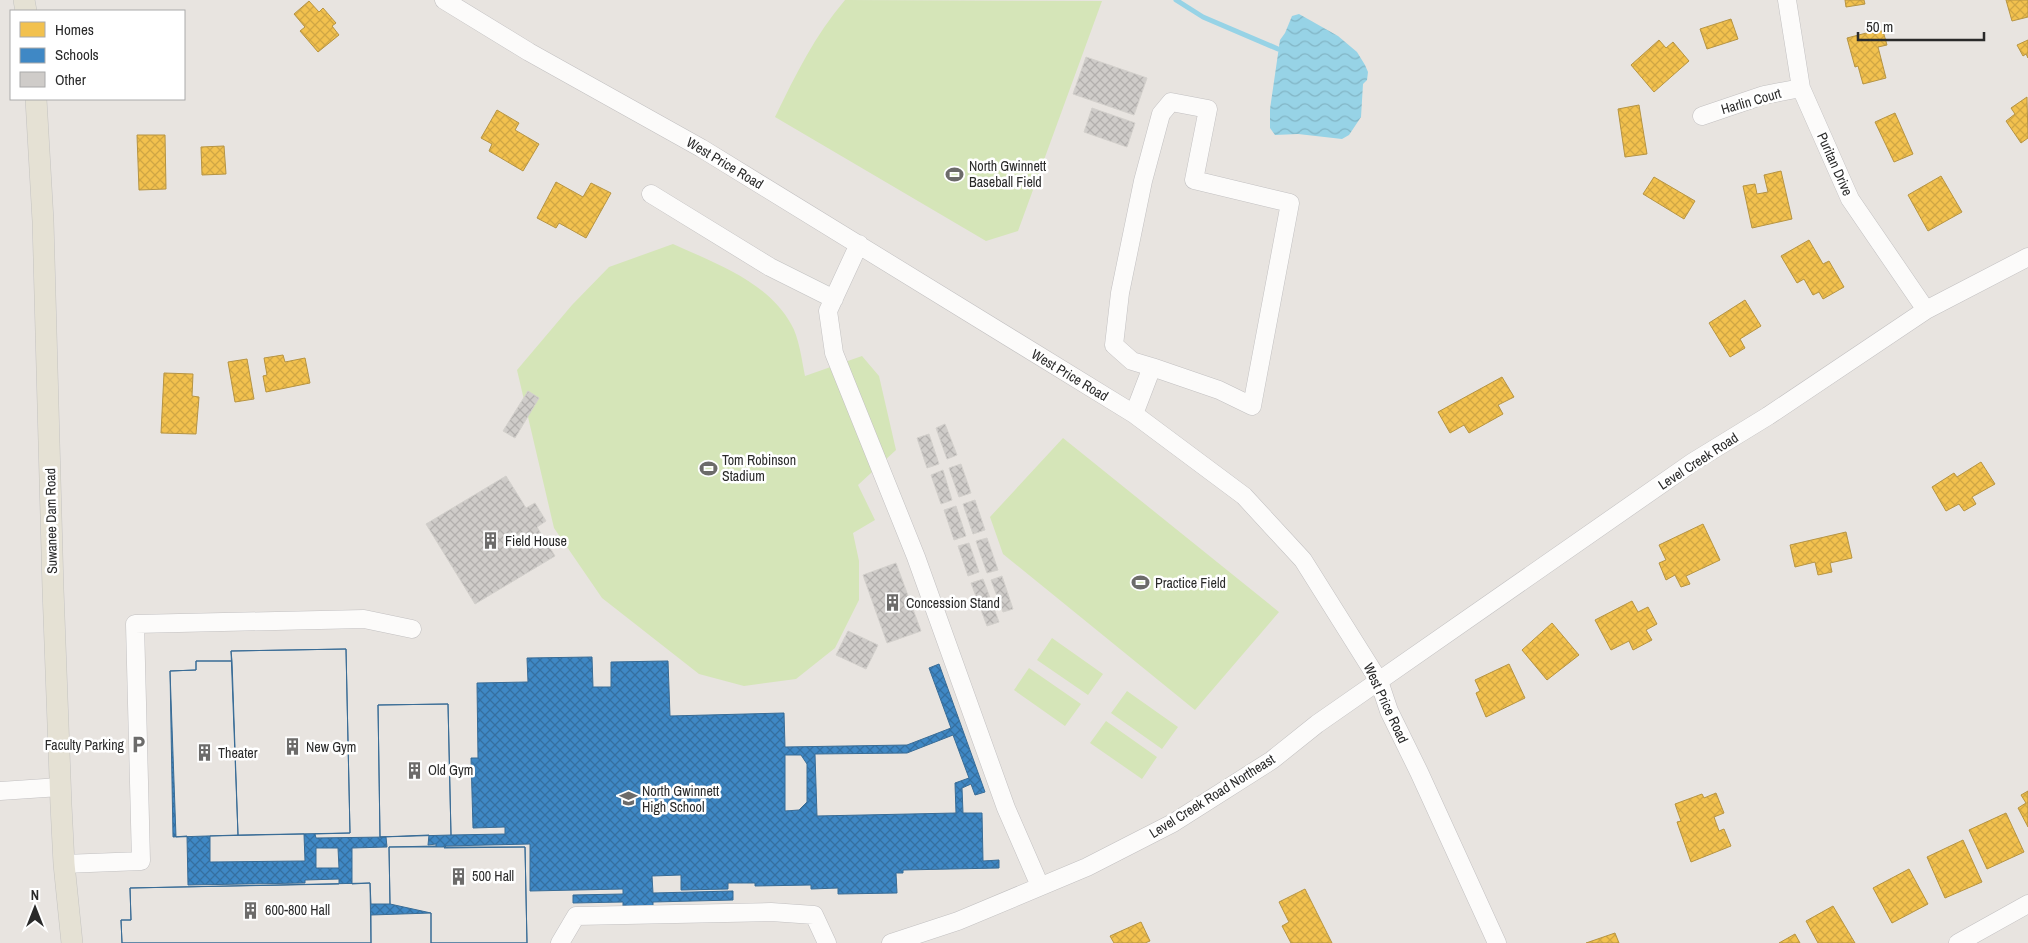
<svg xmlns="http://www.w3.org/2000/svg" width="2028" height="943" viewBox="0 0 2028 943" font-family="'Archivo Narrow',sans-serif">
  <defs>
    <pattern id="water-waves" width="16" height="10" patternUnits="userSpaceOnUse" patternTransform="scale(1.25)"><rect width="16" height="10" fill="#97d3e6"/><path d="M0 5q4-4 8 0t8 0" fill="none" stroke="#82b5c5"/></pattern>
    <pattern id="homes-cross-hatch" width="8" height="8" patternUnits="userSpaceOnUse" patternTransform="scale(1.25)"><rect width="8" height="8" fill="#f2c14e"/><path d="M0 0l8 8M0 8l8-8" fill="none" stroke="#d0a644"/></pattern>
    <pattern id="schools-cross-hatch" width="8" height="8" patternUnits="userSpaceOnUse" patternTransform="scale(1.25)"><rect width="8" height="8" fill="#3f88c5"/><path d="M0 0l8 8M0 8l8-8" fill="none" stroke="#356fa0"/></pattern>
    <pattern id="building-cross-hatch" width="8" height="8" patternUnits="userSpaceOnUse" patternTransform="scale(1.25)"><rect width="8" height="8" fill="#cfccc9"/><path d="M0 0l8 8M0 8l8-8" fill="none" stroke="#b2afad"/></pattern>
  </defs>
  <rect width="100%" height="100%" fill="#e8e4e0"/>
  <path fill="#d5e5b8" d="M845,0L1102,1L1018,231L986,241L775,117C795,76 815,35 845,0Z
    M673,244C715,263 768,282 791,324C799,337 802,361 805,376L862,356L879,376L896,450L858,485L875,520L853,533L859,561V600L835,648L796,679L744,686L699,674L602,598L554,528L517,370L572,305L609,267Z
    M1063,438L1279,612L1195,710L1003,554L990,517Z
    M1052,638L1103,674L1088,695L1037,660Z
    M1029,668L1081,704L1065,726L1014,690Z
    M1127,691L1178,727L1162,749L1111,713Z
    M1106,721L1157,757L1142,779L1090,743Z"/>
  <path fill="url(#water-waves)" d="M1299,14L1338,36L1357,52L1365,65L1368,72L1367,80L1363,84L1361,117L1349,135L1342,139L1298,134L1275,135L1270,128V109L1280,40L1285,33L1292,16Z"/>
  <path fill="url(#homes-cross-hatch)" stroke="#b69443" d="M1845,0H1864L1865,4L1846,7Z
    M2006,0H2028V17L2012,21Z
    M309,1L319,12L323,8L336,23L332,26L339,35L318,52L300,31L305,27L294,14Z
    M1731,19L1738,39L1707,49L1700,29Z
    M1874,31H1883L1887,45L1878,47L1886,78L1863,84L1858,66L1855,67L1847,38Z
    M1659,40L1666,48L1673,42L1689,61L1654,92L1631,65Z
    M2028,40V58L2026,54L2023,56L2017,45Z
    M2027,97L2028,138L2021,143L2006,121L2015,114L2011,108Z
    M1639,105L1647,154L1625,157L1618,109Z
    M497,110L519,123L515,130L539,144L523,171L489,151L492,144L481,138Z
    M1895,113L1913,154L1894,162L1875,122Z
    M137,135H165L166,189L139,190Z
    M224,146L226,174L202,175L201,147Z
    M1781,171L1792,219L1752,228L1743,186L1755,184L1757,194L1768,192L1764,175Z
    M1941,176L1962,212L1928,231L1908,195Z
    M1654,177L1695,201L1684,219L1643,194Z
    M556,182L583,197L591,183L611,193L586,238L559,223L556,228L537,218Z
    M1809,240L1823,264L1829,261L1844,287L1823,299L1819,292L1813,295L1804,279L1797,283L1781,256Z
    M1745,300L1761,326L1740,339L1745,348L1730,357L1709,323Z
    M283,355L285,362L305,358L310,383L266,392L263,376L267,375L264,358Z
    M247,359L254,399L235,402L228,362Z
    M164,373L193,374L192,396L199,397L196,434L161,433Z
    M1502,377L1514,397L1498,405L1503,414L1469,433L1464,425L1450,433L1438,412Z
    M1981,462L1995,484L1972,497L1976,504L1964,511L1959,504L1946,511L1932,487L1954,473L1957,477Z
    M1703,524L1720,560L1686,576L1690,584L1681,587L1675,575L1666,580L1659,563L1666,560L1659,545Z
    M1846,532L1852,558L1830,563L1832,572L1818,575L1815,562L1795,567L1790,545Z
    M1632,601L1638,612L1648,607L1657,624L1646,630L1652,640L1633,650L1629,641L1611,650L1595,620Z
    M1552,623L1579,655L1547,680L1522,650Z
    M1509,664L1525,698L1486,717L1476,693L1480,691L1475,680Z
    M2028,791V827L2018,808L2026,803L2021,795Z
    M1716,793L1724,813L1714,817L1719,831L1724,829L1731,846L1691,862L1677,822L1681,821L1675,804L1702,794L1704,798Z
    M2006,813L2024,852L1987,869L1969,830Z
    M1963,840L1982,882L1945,898L1927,857Z
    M1909,869L1928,904L1892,923L1873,888Z
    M1305,889L1332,943H1291L1282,926L1289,922L1279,902Z
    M1833,906L1855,943H1818L1806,921Z
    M1141,922L1150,941L1145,943H1114L1110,936Z
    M1615,933L1619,943H1586Z
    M1795,934L1800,943H1779Z"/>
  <path fill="url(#schools-cross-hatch)" stroke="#396c96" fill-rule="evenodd" d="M346,649L350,833L315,834L316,838L386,837L387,847L352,848V884L370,883L371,904H390L389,847L436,846V844L428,845L429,835L380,837L378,705L448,704L451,835L505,834V827L473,828L471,758H478L477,683L528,682L527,658L592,657L593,687H611V662L668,661L670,716L784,713L785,747L907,745L951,728L929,668L939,664L985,792L975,795L971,784L962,788L963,813H982L983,861L999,860V868L903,870V873H896L897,893L838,894V888L811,889V885L755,886V883H728V889L681,890V875L652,876L653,893L733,891V900L653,902V909L623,910V902L573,903V895L623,894V889L530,891V844L446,846L444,848L525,847L527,943H431V913L371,915V943H122L121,920H131L130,888L339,884V879L305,880V883L188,885L187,836L173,837L170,671L196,670V661H232L231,651ZM953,735L969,778L955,783L956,813L817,816L815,754L907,753ZM785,755H801L807,764V802L799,810L785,811ZM304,834L305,861L210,862V836ZM316,848H338L339,868H316Z
    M346,649L350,833L238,835L231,651Z
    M196,661H232L238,835L176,837L170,671L196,670Z
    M448,704L451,835L380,837L378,705Z
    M389,847H525L527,943H431V913L390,904Z
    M370,883L371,943H122L121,920H131L130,888Z"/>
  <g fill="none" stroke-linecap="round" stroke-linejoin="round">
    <path stroke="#97d3e6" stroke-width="5" d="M1176,0L1203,17L1278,49"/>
  </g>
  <path fill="url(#building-cross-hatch)" stroke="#d3d0cc" d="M1086,57L1147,78L1134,115L1073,94Z
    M1092,108L1135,123L1127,147L1084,132Z
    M528,391L539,398L515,438L503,431Z
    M945,424L957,455L947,459L936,428Z
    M929,434L939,464L927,468L917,438Z
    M961,464L971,493L959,497L949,468Z
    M943,470L952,500L941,504L931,475Z
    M506,476L526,508L535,503L546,521L537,527L555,556L475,604L426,524Z
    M975,500L985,530L973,534L963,504Z
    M956,506L966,536L954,540L944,510Z
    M987,538L998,570L987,573L976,541Z
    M969,543L979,572L968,576L958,546Z
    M896,563L921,631L887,643L863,575Z
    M1002,576L1013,609L1003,612L991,580Z
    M983,579L999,622L987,626L971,583Z
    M848,631L878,645L866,669L836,655Z"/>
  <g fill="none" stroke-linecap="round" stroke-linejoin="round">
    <defs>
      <path id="minor" d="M444,0L529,52L701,148L1134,414L1244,496L1303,560L1379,681L1389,711L1419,772L1497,943
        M1787,0L1801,88L1850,199L1926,310
        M1702,116L1764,95L1801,88
        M651,194L770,267L834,299
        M859,244L828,311L834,353L916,557L1006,808L1040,886
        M1134,414L1152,367L1219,390L1252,406L1290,203L1194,180L1208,109L1171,102L1161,114L1143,181L1120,293L1114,345L1132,361L1152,367
        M0,791L60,787
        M64,864L141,861L135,624L364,619L412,629
        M560,943L576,916L771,912L814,915L827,943
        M891,943L958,921L1087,867L1173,823L1272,760L1317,724L1693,462L1768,416L1926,310L2028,257
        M1958,943L2028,904"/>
      <path id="major" d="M24,0L26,11
        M36,99L43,221L53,589L61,805L64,864L72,943"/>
    </defs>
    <use href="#minor" stroke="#c2c0c1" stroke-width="19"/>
    <use href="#major" stroke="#c4c3c1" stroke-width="22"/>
    <use href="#minor" stroke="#fcfbfa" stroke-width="18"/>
    <use href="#major" stroke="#e5e1d4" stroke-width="21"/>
  </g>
  <defs>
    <symbol id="stadium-bare" viewBox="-9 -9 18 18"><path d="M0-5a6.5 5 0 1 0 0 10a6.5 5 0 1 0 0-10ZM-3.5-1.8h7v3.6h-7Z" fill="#6c6b6a" stroke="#fff" stroke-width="2.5" paint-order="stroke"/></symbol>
    <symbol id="building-bare" viewBox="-9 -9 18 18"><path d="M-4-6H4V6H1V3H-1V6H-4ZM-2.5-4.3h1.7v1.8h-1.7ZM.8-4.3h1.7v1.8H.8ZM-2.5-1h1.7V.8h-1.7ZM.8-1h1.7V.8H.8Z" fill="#6c6b6a" stroke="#fff" stroke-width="2.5" paint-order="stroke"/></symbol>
    <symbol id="parking-bare" viewBox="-9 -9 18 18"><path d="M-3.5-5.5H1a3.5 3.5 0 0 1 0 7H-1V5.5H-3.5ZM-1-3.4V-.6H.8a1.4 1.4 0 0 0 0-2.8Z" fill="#6c6b6a" stroke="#fff" stroke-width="2.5" paint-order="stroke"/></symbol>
    <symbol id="school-bare" viewBox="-9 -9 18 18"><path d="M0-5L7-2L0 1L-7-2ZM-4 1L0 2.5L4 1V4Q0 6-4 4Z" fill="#6c6b6a" stroke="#fff" stroke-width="2.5" paint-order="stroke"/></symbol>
  </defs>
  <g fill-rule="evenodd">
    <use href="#stadium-bare" x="942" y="162" width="25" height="25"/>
    <use href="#stadium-bare" x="696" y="456" width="25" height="25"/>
    <use href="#building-bare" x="478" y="528" width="25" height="25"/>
    <use href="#stadium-bare" x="1128" y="570" width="25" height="25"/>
    <use href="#building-bare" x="880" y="590" width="25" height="25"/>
    <use href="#parking-bare" x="126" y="732" width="25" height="25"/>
    <use href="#building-bare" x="280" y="734" width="25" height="25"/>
    <use href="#building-bare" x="192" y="740" width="25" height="25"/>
    <use href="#building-bare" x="402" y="758" width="25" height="25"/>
    <use href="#school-bare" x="616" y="786" width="25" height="25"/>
    <use href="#building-bare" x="446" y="864" width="25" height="25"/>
    <use href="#building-bare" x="238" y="898" width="25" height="25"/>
  </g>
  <g text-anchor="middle" stroke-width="5" stroke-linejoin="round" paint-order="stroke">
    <g font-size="14" fill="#2a2a2a" stroke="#fff">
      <text transform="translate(1751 101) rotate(-16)" y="5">Harlin Court</text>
      <text transform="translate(725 163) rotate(31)" y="5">West Price Road</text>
      <text transform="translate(1835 164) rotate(66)" y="5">Puritan Drive</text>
      <text transform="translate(1070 375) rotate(31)" y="5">West Price Road</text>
      <text transform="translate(1698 461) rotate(-33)" y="5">Level Creek Road</text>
      <text transform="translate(51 521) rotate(-91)" y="5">Suwanee Dam Road</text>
      <text transform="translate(1386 703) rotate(65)" y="5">West Price Road</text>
      <text transform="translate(1212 796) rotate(-32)" y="5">Level Creek Road Northeast</text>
    </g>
    <g font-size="14" fill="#2a2a2a" stroke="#fff" text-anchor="start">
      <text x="969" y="171">North Gwinnett<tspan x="969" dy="16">Baseball Field</tspan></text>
      <text x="722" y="465">Tom Robinson<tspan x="722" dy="16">Stadium</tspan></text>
      <text x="505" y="546">Field House</text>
      <text x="1155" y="588">Practice Field</text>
      <text x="906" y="608">Concession Stand</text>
      <text x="124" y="750" text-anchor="end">Faculty Parking</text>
      <text x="306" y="752">New Gym</text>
      <text x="218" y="758">Theater</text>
      <text x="428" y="775">Old Gym</text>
      <text x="642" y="796">North Gwinnett<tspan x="642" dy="16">High School</tspan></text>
      <text x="472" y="881">500 Hall</text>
      <text x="265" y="915">600-800 Hall</text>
    </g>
  </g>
  <rect x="10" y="10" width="175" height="90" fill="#ffffff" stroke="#aaaaaa"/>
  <rect x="20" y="22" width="25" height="15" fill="#f2c14e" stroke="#aaaaaa"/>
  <text x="55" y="35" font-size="15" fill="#2a2a2a">Homes</text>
  <rect x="20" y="48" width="25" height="15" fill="#3f88c5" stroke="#aaaaaa"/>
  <text x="55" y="60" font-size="15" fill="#2a2a2a">Schools</text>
  <rect x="20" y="72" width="25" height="15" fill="#cfccc9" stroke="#aaaaaa"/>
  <text x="55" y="85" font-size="15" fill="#2a2a2a">Other</text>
  <g transform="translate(35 908)" stroke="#ffffff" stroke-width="4" paint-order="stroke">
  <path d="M0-4L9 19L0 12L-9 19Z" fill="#2a2a2a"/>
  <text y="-8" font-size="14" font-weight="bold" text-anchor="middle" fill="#2a2a2a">N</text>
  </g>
  <path d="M1858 32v8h126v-8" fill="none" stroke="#2a2a2a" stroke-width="2.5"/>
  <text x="1866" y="32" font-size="15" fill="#2a2a2a" stroke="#ffffff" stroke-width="4" paint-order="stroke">50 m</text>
</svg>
